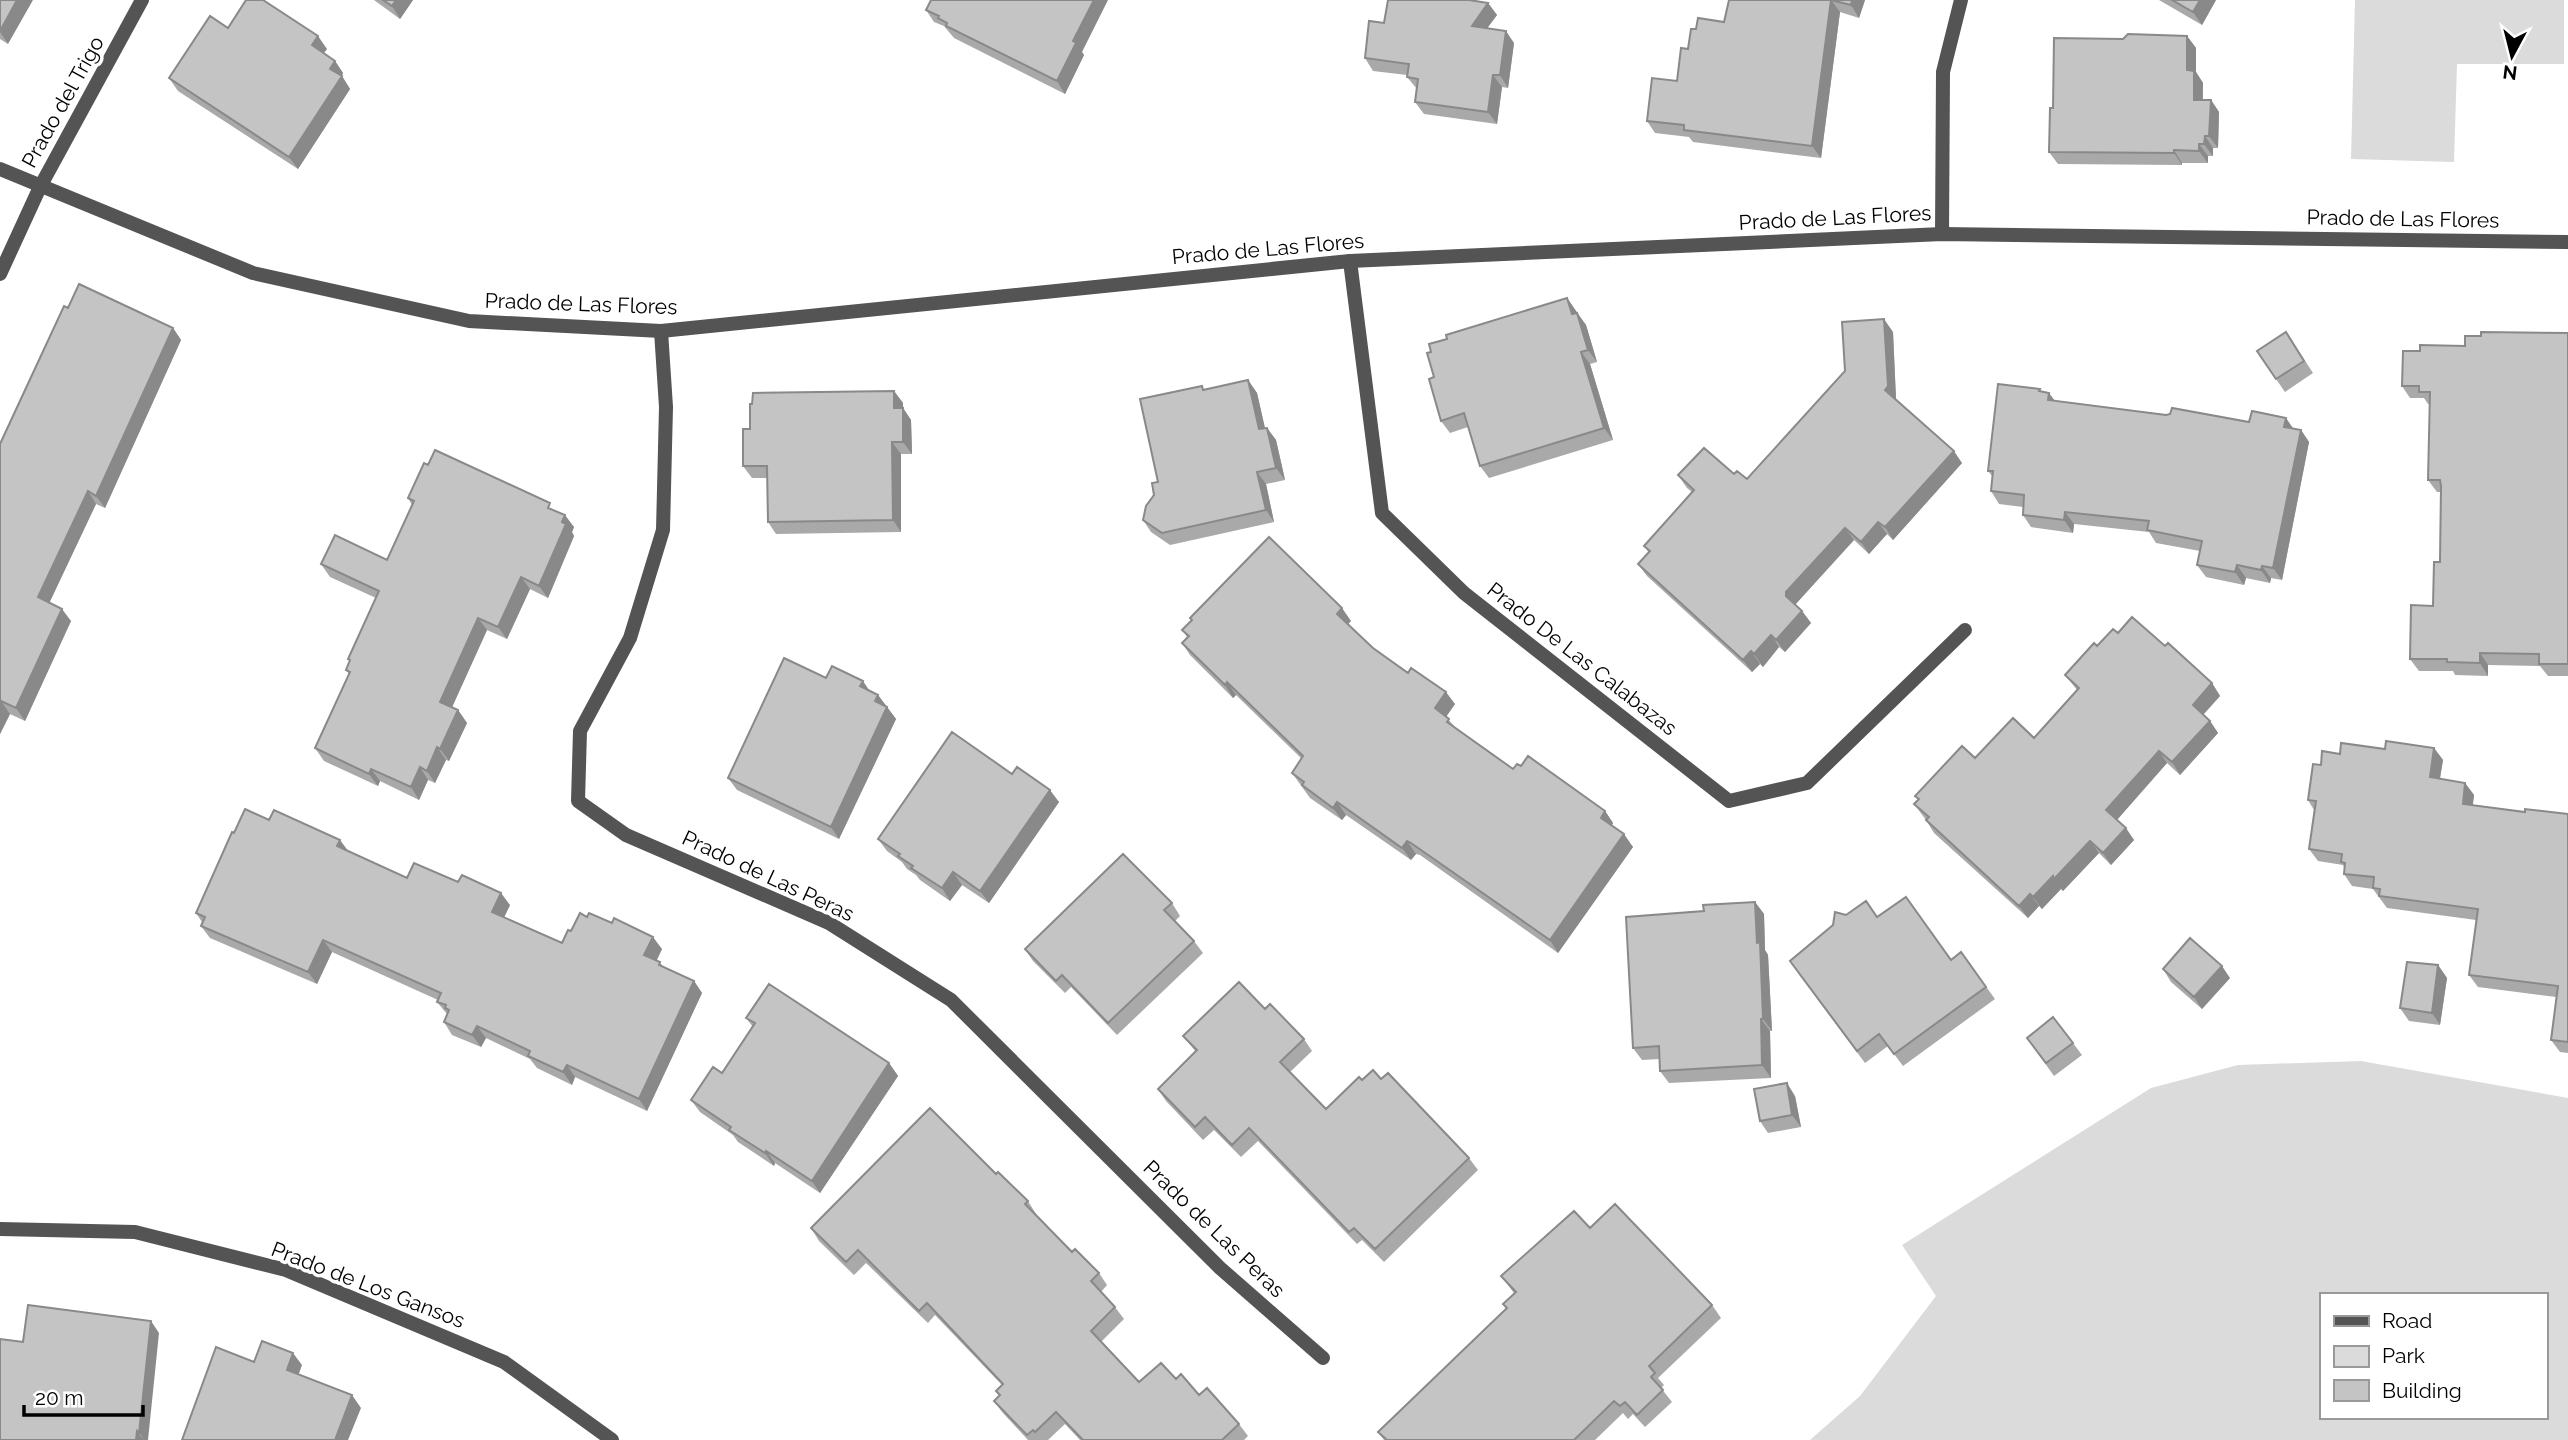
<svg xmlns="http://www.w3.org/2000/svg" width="2568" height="1440" viewBox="0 0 2568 1440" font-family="Raleway,sans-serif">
  <rect width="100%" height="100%" fill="#fff"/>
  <path fill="#dbdbdb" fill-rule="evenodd" d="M2355,0H2564V64H2457L2454,162L2351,159Z
    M2361,1061L2568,1098V1440H1810L1860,1396L1936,1296L1902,1245L2151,1088L2238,1065ZM2321,1295H2545V1417H2321Z"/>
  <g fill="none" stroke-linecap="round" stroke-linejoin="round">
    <path stroke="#545454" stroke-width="14" d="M1942,234L1943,72L1961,0
      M1350,261L1382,513L1464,593L1729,801L1807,783L1965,630
      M0,274L40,187L142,0
      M661,331L666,407L663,530L630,638L580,731L578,801L626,835L829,923L951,1000L1220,1268L1323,1358
      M0,1229L135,1232L286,1270L504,1362L612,1440"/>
    <path stroke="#545454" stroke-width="14" d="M0,169L253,273L469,321L661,331L1350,261L1942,234L2568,242"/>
  </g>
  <path fill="#a9a9a9" d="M0,0L8,44L0,39Z
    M374,0H413L400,19Z
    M1729,0H1865L1859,18L1840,12L1821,158L1693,142L1689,137L1655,133L1647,121L1677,81L1696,29L1724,22Z
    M2159,0H2216L2202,25Z
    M1488,3L1497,15L1487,28L1514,43L1508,88L1502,87L1497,124L1424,114L1415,102L1417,89L1407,77V75L1373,71L1365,58L1384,23Z
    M926,10L1082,52L1084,55L1065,94L954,38L944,26L934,22Z
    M228,28L327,49L323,53L335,61L343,73L342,76L350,89L298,169L178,91L169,78Z
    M2187,36L2196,48V72L2203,83V100H2211L2219,112L2218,148H2213V156H2208V163H2182V165L2058,164L2049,152L2053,108L2123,39Z
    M1567,298L1586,325L1597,362L1590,364L1613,440L1489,478L1480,466L1468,427L1450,433L1441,421L1431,352L1447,339Z
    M173,328L181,340L105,508L96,504L49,603L71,621L25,721L10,714L0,734V444Z
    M1893,332L1896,399L1962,463L1893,540L1887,534L1869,554L1854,540L1795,604L1802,611L1811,623L1785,652L1779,647L1763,667L1760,664L1752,672L1647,576L1638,564L1649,553L1644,546L1692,492L1687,488L1678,475L1734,474L1747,479Z
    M2568,333V676H2548L2540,666L2488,665V676L2455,675L2453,671H2419L2410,659L2433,606L2440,562L2441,492H2437L2428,480L2430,404H2428L2424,398H2410L2402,386L2420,351Z
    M2294,344L2313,373L2285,392L2276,379Z
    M1248,380L1257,393L1265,428H1267L1276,440L1285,480L1266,484L1274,522L1170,545L1151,532L1143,520L1158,482L1205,389Z
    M2040,389L2042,392L2055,401L2166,415L2249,422L2301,430L2309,442L2282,580L2271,578L2270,583L2246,578L2244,585L2206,577L2197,565L2200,551L2156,543L2149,532L2074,524L2073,533L2031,527L2023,515V507L1999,504L1991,491L1993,477L1988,471Z
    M894,391L903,403V408L911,420L912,454H901V532L776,534L768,522L767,478H752L743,466L750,429L752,404Z
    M408,498L556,511L574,527L572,532L574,536L548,598L530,589L507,639L487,630L452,707L458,710L467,723L449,761L446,760L435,783L428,780L419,800L380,781L378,786L324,761L315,748L349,674L346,670L350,662L348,659L376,598L330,577L321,564L387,560L412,505Z
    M1351,621L1348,624L1373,648L1455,704L1446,717L1456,728L1513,769L1605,811L1613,823L1612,825L1633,847L1558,953L1420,855L1416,854L1411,860L1346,815L1342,820L1310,798L1292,773L1302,759L1236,695L1233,698L1190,655L1182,643L1187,637L1182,630Z
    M2118,633L2165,646L2212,683L2220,696L2203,715L2210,721L2218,733L2180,775L2167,763L2117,820L2134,840L2111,865L2099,853L2063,891L2061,889L2042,909L2039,906L2028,918L1934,833L1926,820L1914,804L1918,800L1915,796L1975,758L2034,738L2077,690L2065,675L2097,646Z
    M826,678L870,691L878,695L896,719L839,839L737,790L728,778Z
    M2434,748L2443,760L2440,779L2465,783L2474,795L2473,805L2525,812L2568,814V1053L2560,1052L2551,1040L2556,997L2478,987L2469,975L2476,920L2387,908L2373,889L2352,886L2344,874V867L2343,865L2318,861L2309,849L2314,810L2308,800L2321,765L2385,749Z
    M1012,774L1059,802L989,903L962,885L950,901L920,880L916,875L907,869L902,862L887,851L878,839Z
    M269,820L349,852L407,878L510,905L504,917L562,943L571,931L662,949L657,960L664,967L694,981L702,993L647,1111L575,1077L572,1085L537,1068L530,1059L486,1038L481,1047L452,1035L444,1022L447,1014L437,1002L438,1000L332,952L317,984L210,938L201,926L202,922L196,913L234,833Z
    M1755,902L1764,914L1765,950L1768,955L1772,1031H1770L1771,1078L1669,1083L1660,1071V1059L1642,1060L1633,1048L1704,911Z
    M1172,903L1180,916L1175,921L1194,941L1203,953L1117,1035L1071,987L1065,993L1033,961L1025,949Z
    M1846,915L1877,917L1951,960L1961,952L1995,999L1903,1066L1888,1046L1865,1063L1798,973Z
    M2438,965L2447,978L2440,1025L2409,1021L2400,1008Z
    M2163,969L2230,978L2202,1009L2171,982Z
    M1265,1009L1304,1039L1312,1051L1290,1072L1326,1109L1362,1080L1381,1079L1469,1158L1478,1170L1384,1262L1362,1240L1357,1244L1258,1141L1241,1157L1214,1130L1203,1140L1166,1101L1158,1089L1196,1052L1183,1036Z
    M746,1018L889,1063L898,1076L820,1193L775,1163L774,1166L738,1142L733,1135L700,1112L691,1100L722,1073L753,1027Z
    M2027,1038L2073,1043L2082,1055L2054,1076Z
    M1795,1096L1801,1127L1768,1133L1760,1121Z
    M996,1174L1028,1201L1036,1214L1072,1252L1099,1273L1107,1285L1101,1292L1115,1307L1124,1319L1101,1342L1139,1382L1176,1379L1239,1424L1248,1436L1244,1440H1080L1065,1424L1048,1440H1028L1003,1413L994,1401L999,1396L996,1391L1002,1385L935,1315L928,1323L866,1263L854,1275L819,1241L811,1228Z
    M1590,1228L1712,1305L1721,1318L1658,1378L1664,1385L1661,1388L1672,1402L1645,1427L1633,1414L1628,1419L1623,1413L1595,1440H1384L1378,1432L1506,1308L1503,1304L1514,1293L1501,1276Z"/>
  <path fill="#898989" d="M17,0H33L8,44L0,32Z
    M396,0H413L400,19L392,6Z
    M1094,0H1108L1082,52L1084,55L1065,94L1057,81L1073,41Z
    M1831,0L1840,12L1821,158L1812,146Z
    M1852,0H1865L1859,18L1851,5Z
    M2200,0H2216L2202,25L2193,12Z
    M1488,3L1497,15L1480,38L1472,26Z
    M1506,31L1514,43L1508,88L1500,75Z
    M318,36L327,49L320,58L312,45Z
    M2187,36L2196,48V72L2203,83L2202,112L2194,100L2187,70Z
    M335,61L343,73L339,80L342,76L350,89L298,169L289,157L330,69Z
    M1493,75L1502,87L1497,124L1488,112Z
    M2211,100L2219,112L2218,148L2209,136Z
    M2205,136L2213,148V156L2204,144Z
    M2199,144L2208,156V163L2199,151Z
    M2174,150L2182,163V165L2174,153Z
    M1567,298L1576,311L1580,326L1572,314Z
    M1577,313L1586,325L1597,362L1588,350Z
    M1884,319L1893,332L1896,399L1893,402L1885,390Z
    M173,328L181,340L105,508L96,496Z
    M1581,352L1590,364L1613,440L1604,428Z
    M1248,380L1257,393L1268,442L1259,429Z
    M894,391L903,403V408L911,420L912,454L903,442L894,408Z
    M2049,393L2058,405L2048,400Z
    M2286,418L2295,431L2284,427Z
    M1267,428L1276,440L1285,480L1276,468Z
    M2301,430L2309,442L2282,580L2273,568Z
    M892,442L901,454V532L893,520Z
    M1954,451L1962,463L1893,540L1885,527Z
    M1257,472L1266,484L1274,522L1266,510Z
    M88,491L96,504L46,610L38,597Z
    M2065,512L2074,524L2073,533L2064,520Z
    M565,515L574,527L572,532L574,536L548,598L539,586Z
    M1878,522L1887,534L1869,554L1861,542Z
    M1845,528L1854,540L1795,605L1786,596V592Z
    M2237,565L2246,578L2244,585L2235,572Z
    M2262,566L2271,578L2270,583L2261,570Z
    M521,577L530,589L507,639L498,627Z
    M1342,608L1351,621L1346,626L1337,614Z
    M62,609L71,621L25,721L16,708Z
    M1802,611L1811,623L1785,652L1776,640Z
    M478,618L487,630L449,714L440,702Z
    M1771,635L1779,647L1763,667L1754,654Z
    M1751,651L1760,664L1752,672L1743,660Z
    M2480,653L2488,665V676L2480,663Z
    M863,681L871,693L860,686Z
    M1227,682L1236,695L1233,698L1225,685Z
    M2212,683L2220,696L2201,717L2193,705Z
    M1446,692L1455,704L1443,721L1435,708Z
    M878,695L887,707L875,701Z
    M1,701L10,714L0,734V703Z
    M887,707L896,719L839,839L831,827Z
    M458,710L467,723L449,761L440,749Z
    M2210,721L2218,733L2180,775L2172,762Z
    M437,747L446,760L435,783L427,771Z
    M2434,748L2443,760L2438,789L2430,777Z
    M2159,751L2167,763L2115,822L2106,810Z
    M420,767L428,780L419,800L411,787Z
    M371,769L380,781L378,786L369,774Z
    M2465,783L2474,795L2471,816L2463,804Z
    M1050,790L1059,802L989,903L980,891Z
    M1337,802L1346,815L1342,820L1333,808Z
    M1605,811L1613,823L1609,830L1601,818Z
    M2126,828L2134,840L2111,865L2103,853Z
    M1624,834L1633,847L1558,953L1550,940Z
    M340,840L349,852L337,846Z
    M1407,841L1416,854L1411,860L1402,848Z
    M2090,841L2099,853L2063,891L2054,879Z
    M953,872L962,885L950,901L942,888Z
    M2053,876L2061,889L2042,909L2033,897Z
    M501,893L510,905L501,924L492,912Z
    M2030,894L2039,906L2028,918L2019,906Z
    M1755,902L1764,914L1765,950L1768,955L1772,1031L1763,1019L1757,943Z
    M653,937L662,949L653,967L644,955Z
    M323,940L332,952L317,984L308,972Z
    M2438,965L2447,978L2440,1025L2432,1013Z
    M2222,966L2230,978L2202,1009L2194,997Z
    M694,981L702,993L647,1111L639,1099Z
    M1761,1019L1770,1031L1771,1078L1762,1065Z
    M477,1026L486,1038L481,1047L472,1035Z
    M889,1063L898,1076L820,1193L812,1181Z
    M567,1065L575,1077L572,1085L563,1072Z
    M1787,1083L1795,1096L1801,1127L1792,1115Z
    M766,1151L775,1163L774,1166L765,1153Z
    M151,1321L159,1333L148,1440H144L139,1433Z
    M293,1353L302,1365L296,1382L287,1370Z
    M352,1395L361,1408L348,1440H335Z
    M137,1431L144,1440H136Z"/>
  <path fill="#c4c4c4" stroke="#898989" stroke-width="2" d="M0,0H17L0,31Z
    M246,0H263L318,36L312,45L335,61L330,69L342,76L289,157L169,78L210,16L228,28Z
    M383,0H396L392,6Z
    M931,0H1094L1073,41L1076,43L1057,81L946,26L947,23L938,18L939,16L926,10Z
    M1388,0H1469L1488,3L1472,26L1506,31L1500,75H1493L1488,112L1415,102L1418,79L1407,77L1409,64L1365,58L1369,21L1384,23Z
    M1729,0H1852L1851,5L1831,0L1812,146L1684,130V125L1647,121L1652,78L1677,81L1681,48L1688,49L1691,29H1696L1698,18L1724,22Z
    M2172,0H2200L2193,12Z
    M2128,34L2187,36V70L2194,71V100H2211L2209,136H2205L2204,144H2199V151L2174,150V153L2049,152L2050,108H2053L2054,38L2123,39Z
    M79,284L173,328L96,496L88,491L38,597L62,609L16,708L1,701L0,703V444L64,306L68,308Z
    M1567,298L1572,314L1577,313L1588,350L1581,352L1604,428L1480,466L1464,413L1441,421L1429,379L1434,377L1427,353L1431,352L1429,344L1447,339L1446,335Z
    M1884,319L1888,386L1885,390L1954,451L1885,527L1878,522L1861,542L1845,528L1786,592V596L1802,611L1776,640L1771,635L1754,654L1751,651L1743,660L1638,564L1650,551L1644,546L1694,490L1678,475L1704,448L1734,474L1737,471L1747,479L1845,371L1842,322Z
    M2286,332L2304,361L2276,379L2257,351Z
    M2481,332L2568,333V664H2539V654L2480,653V663L2447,662V659H2410L2411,605L2433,606L2434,562H2440L2441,486L2440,480H2428L2430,392H2419V386H2402L2403,351H2420V345L2465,346V336H2481Z
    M1248,380L1259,429L1267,428L1276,468L1257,472L1266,510L1162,533L1143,520L1146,506L1154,495L1152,483L1158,482L1140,399L1202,386L1203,390Z
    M1998,384L2040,389L2039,391L2049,393L2048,400L2166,415L2170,414L2172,408L2249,422L2252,411L2286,418L2284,427L2301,430L2273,568L2262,566L2261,570L2237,565L2235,572L2197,565L2202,541L2147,530L2149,521L2065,512L2064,520L2023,515L2024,495L1991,491L1993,471H1988Z
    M894,391V408H903V442H892L893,520L768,522L767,466H743V429H750V404H752L753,393Z
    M435,450L550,503L548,508L565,515L562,522L566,524L539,586L521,577L498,627L478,618L440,702L458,710L440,749L437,747L427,771L420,767L411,787L371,769L369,774L315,748L350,672L346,670L350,660L348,659L379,591L321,564L335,535L387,560L414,501L408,498L424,463L428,465Z
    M1269,537L1342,608L1337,614L1373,648L1408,673L1411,668L1446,692L1435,708L1449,719L1447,722L1513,769L1517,764L1521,766L1528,756L1605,811L1601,818L1624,834L1550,940L1411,843L1407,841L1402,848L1337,802L1333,808L1302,785L1304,782L1292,773L1303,756L1227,682L1225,685L1182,643L1189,636L1182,630L1192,620L1190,618Z
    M2132,617L2165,646L2168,643L2212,683L2193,705L2210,721L2172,762L2159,751L2106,810L2126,828L2103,853L2090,841L2054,879L2053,876L2033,897L2030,894L2019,906L1926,820L1929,817L1914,804L1919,799L1915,796L1962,746L1975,758L2013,718L2034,738L2079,688L2065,675L2094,643L2097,646L2113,629L2118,633Z
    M784,658L826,678L832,666L863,681L860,686L878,695L875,701L887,707L831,827L728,778Z
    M952,732L1012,774L1017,767L1050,790L980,891L953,872L942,888L911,868L913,866L898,856L900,854L878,839Z
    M2386,741L2434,748L2430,777L2465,783L2463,804L2525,812V809L2568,814V1042L2551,1040L2558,986L2469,975L2478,909L2379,896L2380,889L2373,888L2374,877L2344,874L2345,863L2341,862L2342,854L2309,849L2316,801L2308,800L2313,764L2321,765L2322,751L2340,754L2341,743L2385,749Z
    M245,809L269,820L274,810L340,840L337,846L407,878L414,863L458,882L462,875L501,893L492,912L562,943L568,930L571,931L580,913L587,917L589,913L612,923L614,918L653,937L644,955L660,962L659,965L694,981L639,1099L567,1065L563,1072L528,1056L530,1051L477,1026L472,1035L444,1022L449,1010L445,1008L446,1005L437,1002L441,993L323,940L308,972L201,926L205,917L196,913L232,832L234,833Z
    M1123,854L1172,903L1164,910L1194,941L1108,1023L1062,975L1056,981L1025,949Z
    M1906,897L1951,960L1961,952L1986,987L1894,1054L1879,1034L1857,1051L1790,961L1833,925L1835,912L1846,915L1866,901L1877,917Z
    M1755,902L1757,943L1760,942L1763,1019H1761L1762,1065L1660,1071L1659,1046L1633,1048L1626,917L1704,911L1703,905Z
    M2190,938L2222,966L2194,997L2163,969Z
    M2407,962L2438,965L2432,1013L2400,1008Z
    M1239,982L1265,1009L1270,1004L1304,1039L1280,1062L1326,1109L1359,1077L1362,1080L1373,1070L1381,1079L1388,1073L1469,1158L1375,1249L1354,1228L1349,1232L1249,1128L1232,1145L1205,1117L1195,1127L1158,1089L1197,1050L1183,1036Z
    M769,984L889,1063L812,1181L766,1151L765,1153L729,1130L731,1127L691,1100L713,1067L722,1073L755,1023L746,1018Z
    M2053,1017L2073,1043L2046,1063L2027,1038Z
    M1787,1083L1792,1115L1760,1121L1754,1089Z
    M930,1108L996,1174L998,1172L1028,1201L1025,1204L1072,1252L1075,1249L1099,1273L1091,1281L1115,1307L1091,1331L1139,1382L1161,1363L1176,1379L1181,1374L1199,1395L1207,1388L1239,1424L1222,1440H1083L1056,1412L1035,1432L1033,1430L1027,1435L994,1401L1000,1395L996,1391L1003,1384L927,1303L919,1311L858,1250L846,1262L811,1228Z
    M1615,1204L1712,1305L1649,1366L1655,1373L1651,1377L1663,1390L1637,1415L1625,1402L1620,1406L1614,1401L1574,1440H1387L1378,1432L1507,1308L1503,1304L1516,1292L1501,1276L1574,1211L1590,1228Z
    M28,1305L151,1321L139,1433L137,1431L136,1440H0V1339L23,1342Z
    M262,1341L293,1353L287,1370L352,1395L335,1440H182L216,1347L254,1362Z"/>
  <g text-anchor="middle" stroke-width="7" stroke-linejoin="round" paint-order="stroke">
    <g font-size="21" fill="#000" stroke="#fff">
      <text transform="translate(63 102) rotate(-61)" y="7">Prado del Trigo</text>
      <text transform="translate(1835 218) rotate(-3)" y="7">Prado de Las Flores</text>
      <text transform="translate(2403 219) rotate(1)" y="7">Prado de Las Flores</text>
      <text transform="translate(1268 249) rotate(-5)" y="7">Prado de Las Flores</text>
      <text transform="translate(581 304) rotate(2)" y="7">Prado de Las Flores</text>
      <text transform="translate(1582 659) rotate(38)" y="7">Prado De Las Calabazas</text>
      <text transform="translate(768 876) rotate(25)" y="7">Prado de Las Peras</text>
      <text transform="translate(1214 1229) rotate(44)" y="7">Prado de Las Peras</text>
      <text transform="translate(368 1285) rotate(21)" y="7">Prado de Los Gansos</text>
    </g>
  </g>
  <rect x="2320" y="1293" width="228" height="126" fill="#ffffff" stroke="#999999" stroke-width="2"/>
  <rect x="2334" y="1316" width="35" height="10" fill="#545454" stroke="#999999" stroke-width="2"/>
  <text x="2382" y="1328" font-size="21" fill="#000000">Road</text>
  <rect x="2334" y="1346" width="35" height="21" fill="#dbdbdb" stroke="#999999" stroke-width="2"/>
  <text x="2382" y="1363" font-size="21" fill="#000000">Park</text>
  <rect x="2334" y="1380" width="35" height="21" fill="#c4c4c4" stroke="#999999" stroke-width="2"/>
  <text x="2382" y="1398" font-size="21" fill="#000000">Building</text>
  <g transform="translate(2512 56) rotate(187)" stroke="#ffffff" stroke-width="5" paint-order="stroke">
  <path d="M0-5L12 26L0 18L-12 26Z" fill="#000000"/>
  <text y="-10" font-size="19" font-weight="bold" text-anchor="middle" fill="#000000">N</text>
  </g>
  <path d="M24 1405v10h119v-10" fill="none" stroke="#000000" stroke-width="3.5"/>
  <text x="35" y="1405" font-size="21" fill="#000000" stroke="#ffffff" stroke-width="5" paint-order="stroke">20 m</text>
</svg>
